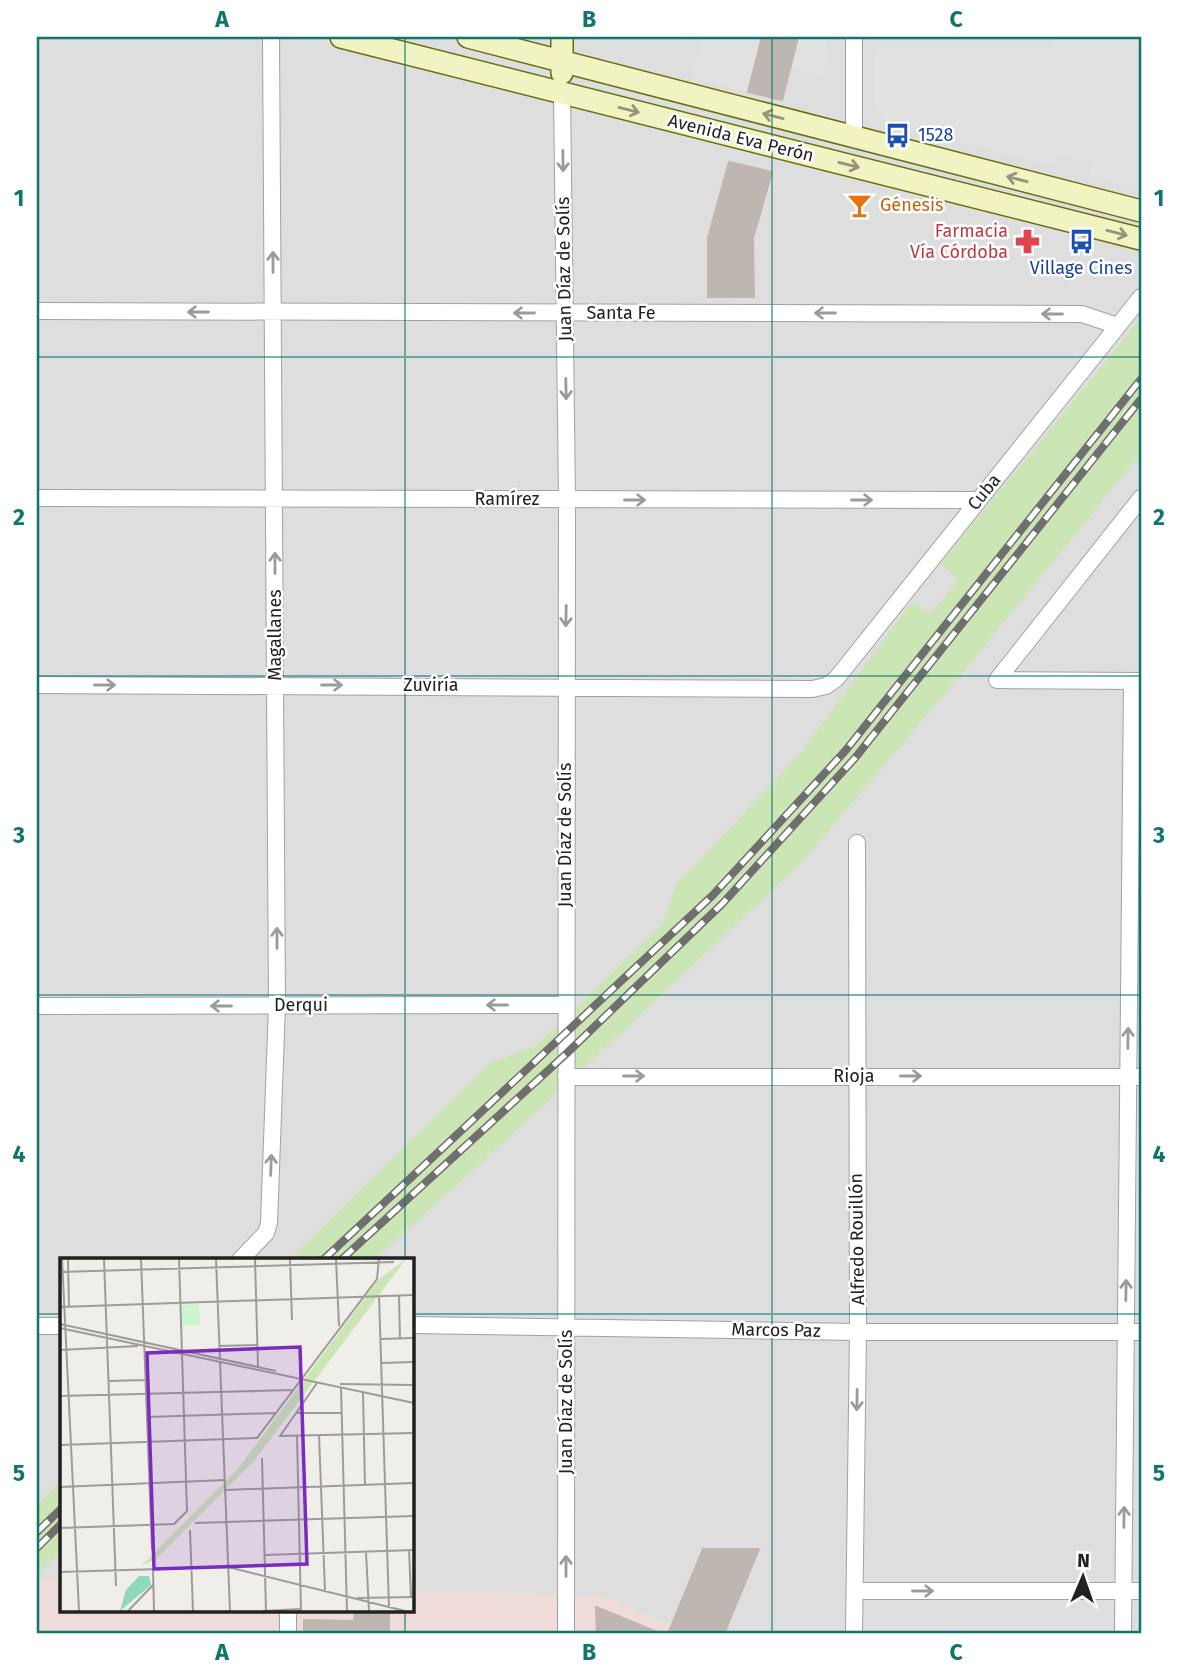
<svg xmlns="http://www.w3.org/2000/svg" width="1178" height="1671" viewBox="0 0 1178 1671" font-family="'Fira Sans',sans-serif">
  <rect width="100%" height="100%" fill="#f0eee8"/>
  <path fill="#dfdede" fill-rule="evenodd" d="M37,37H1141V1634H37ZM61,1260H411V1610H61Z"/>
  <path fill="#efdbda" d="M37,1580L61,1581V1610H411V1591L600,1596L691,1634H37Z"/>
  <path fill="#cbe5b4" d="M1141,318V453L969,665L800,864L542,1107L374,1260H289L490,1063L536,1046L662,925L676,885L799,755L911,603L930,613L958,582L941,563Z
    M61,1481V1552L37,1575V1505Z"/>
  <path fill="#e1e1e1" d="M702,37H762L748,92L692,77Z
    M798,37H828L823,77L790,68Z
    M1057,37H1141V189L1089,175L1091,160L1056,155L1055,166L891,124L882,118L873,102L874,49H1053Z"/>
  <path fill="#beb7b1" stroke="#c1b5ac" stroke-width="2" d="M762,37H798L782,100L748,92Z
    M729,162L772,172L753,238L754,297H708V238Z
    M703,1549H759L724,1634H668Z
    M596,1607L662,1634H597Z
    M355,1610L389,1613V1634H308L304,1630V1620L354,1621Z"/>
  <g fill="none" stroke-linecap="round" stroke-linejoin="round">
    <defs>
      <path id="minor" d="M854,37V137
        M562,93L567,500L566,1634
        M37,311L1082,314L1118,326
        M37,498L978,500
        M997,680L1141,498
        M997,680L1141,681
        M37,685L812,689L826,686L836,679L1141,297
        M37,1006L566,1005
        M566,1077H1141
        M240,1260L266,1233L269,1223L277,1005L271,37
        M411,1325L858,1332H1141
        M37,1326H61
        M855,1591H1141
        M288,1610V1634
        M854,1634L858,1332L857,843
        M1123,1634L1132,681"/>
      <path id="secondary" d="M341,37L1141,239
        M468,37L1141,211
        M562,37V73"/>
    </defs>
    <use href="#minor" stroke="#a2a2a2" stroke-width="18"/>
    <use href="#secondary" stroke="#65700f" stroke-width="24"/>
    <use href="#minor" stroke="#fff" stroke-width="16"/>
    <use href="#secondary" stroke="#f1f4c2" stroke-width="21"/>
    <defs>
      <path id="rail" d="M323,1260L713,895L846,750L1141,379
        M341,1260L566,1054L722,904L855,758L1141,399
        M37,1532L61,1509
        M37,1548L61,1524"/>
    </defs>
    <use href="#rail" stroke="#6f6f6f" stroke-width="8"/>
    <use href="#rail" stroke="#fff" stroke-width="5" stroke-dasharray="16" stroke-linecap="butt"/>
  </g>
  <defs><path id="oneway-shaft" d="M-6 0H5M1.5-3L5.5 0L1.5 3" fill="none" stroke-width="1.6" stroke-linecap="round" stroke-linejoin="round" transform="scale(1.75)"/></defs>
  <g stroke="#93957a">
    <use href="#oneway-shaft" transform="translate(629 110) rotate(14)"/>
    <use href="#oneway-shaft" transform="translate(773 116) rotate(-166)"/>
    <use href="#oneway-shaft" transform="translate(849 165) rotate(14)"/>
    <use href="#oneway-shaft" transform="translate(1017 179) rotate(-165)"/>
    <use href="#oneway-shaft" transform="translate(1117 233) rotate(14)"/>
  </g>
  <g stroke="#9b9b9b">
    <use href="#oneway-shaft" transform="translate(563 161) rotate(89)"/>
    <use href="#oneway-shaft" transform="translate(273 262) rotate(-90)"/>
    <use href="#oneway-shaft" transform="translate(198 312) rotate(-180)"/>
    <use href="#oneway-shaft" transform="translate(524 313) rotate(-180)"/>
    <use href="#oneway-shaft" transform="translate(825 313) rotate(-180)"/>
    <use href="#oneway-shaft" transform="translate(1052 314) rotate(-180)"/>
    <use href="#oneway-shaft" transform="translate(566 389) rotate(89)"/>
    <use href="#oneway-shaft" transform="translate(635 500)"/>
    <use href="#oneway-shaft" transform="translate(862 500)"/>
    <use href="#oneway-shaft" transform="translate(275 563) rotate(-90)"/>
    <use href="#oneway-shaft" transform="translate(566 616) rotate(91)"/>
    <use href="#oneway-shaft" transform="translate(105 685)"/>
    <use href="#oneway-shaft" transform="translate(332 685)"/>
    <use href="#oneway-shaft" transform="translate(277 938) rotate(-90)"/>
    <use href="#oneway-shaft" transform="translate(497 1005) rotate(180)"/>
    <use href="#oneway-shaft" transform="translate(221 1006) rotate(180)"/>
    <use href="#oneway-shaft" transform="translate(1128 1038) rotate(-89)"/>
    <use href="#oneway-shaft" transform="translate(634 1076)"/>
    <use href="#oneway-shaft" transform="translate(911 1076)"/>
    <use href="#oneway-shaft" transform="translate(271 1165) rotate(-88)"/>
    <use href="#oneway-shaft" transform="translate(1126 1290) rotate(-89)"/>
    <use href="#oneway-shaft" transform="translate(857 1400) rotate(91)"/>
    <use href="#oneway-shaft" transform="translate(1124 1517) rotate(-89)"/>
    <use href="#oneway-shaft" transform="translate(566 1566) rotate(-90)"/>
    <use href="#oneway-shaft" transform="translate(923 1591)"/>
  </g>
  <path fill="none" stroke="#0f766e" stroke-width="2" stroke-opacity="0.55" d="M405,37V1260M772,37V1634M37,357H1141M37,676H1141M37,995H1141M37,1314H61M411,1314H1141M405,1610V1634"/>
  <defs>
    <symbol id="bus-bare" viewBox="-9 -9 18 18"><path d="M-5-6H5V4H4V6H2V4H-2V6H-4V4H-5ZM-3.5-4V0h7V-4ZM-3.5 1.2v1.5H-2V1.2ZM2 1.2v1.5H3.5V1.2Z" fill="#1a4fb4" stroke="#fff" stroke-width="2.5" paint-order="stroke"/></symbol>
    <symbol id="bar-bare" viewBox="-9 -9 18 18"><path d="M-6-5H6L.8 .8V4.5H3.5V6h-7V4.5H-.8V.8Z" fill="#e8710a" stroke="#fff" stroke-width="2.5" paint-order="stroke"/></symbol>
    <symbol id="pharmacy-bare" viewBox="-9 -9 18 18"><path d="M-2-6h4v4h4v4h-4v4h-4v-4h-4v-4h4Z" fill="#e0444e" stroke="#fff" stroke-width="2.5" paint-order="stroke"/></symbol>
  </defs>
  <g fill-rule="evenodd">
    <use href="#bus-bare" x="880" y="118" width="35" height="35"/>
    <use href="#bar-bare" x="842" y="188" width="35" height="35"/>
    <use href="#pharmacy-bare" x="1010" y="224" width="35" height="35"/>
    <use href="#bus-bare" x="1064" y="224" width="35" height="35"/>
  </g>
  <g text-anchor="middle" stroke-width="5" stroke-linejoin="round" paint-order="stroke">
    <g font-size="18" fill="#164399" stroke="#fff" text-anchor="start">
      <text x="918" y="141">1528</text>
      <text x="1081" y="274" text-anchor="middle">Village Cines</text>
    </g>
    <g font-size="18" fill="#212121" stroke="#fff">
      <text transform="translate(741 138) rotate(14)" y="6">Avenida Eva Perón</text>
      <text transform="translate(564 269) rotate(-91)" y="6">Juan Díaz de Solís</text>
      <text x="621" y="319">Santa Fe</text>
      <text transform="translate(984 492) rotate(-51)" y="6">Cuba</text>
      <text x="507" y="505">Ramírez</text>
      <text transform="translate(275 635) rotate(-90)" y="6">Magallanes</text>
      <text x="431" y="691">Zuviría</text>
      <text transform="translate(565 835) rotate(-90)" y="6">Juan Díaz de Solís</text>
      <text x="301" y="1011">Derqui</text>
      <text x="854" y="1082">Rioja</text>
      <text transform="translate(857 1239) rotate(-91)" y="6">Alfredo Rouillón</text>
      <text transform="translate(776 1330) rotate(1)" y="6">Marcos Paz</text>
      <text transform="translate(566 1402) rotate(-90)" y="6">Juan Díaz de Solís</text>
    </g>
    <g font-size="18" fill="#c56008" stroke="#fff" text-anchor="start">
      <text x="880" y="211">Génesis</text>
    </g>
    <g font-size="18" fill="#be3a42" stroke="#fff" text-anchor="end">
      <text x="1008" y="237">Farmacia<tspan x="1008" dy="21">Vía Córdoba</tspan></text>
    </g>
  </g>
  <g transform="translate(60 1258)">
    <rect width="354" height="354" fill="#f0eee8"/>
    <path d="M346,1L194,203L95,302L82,307L177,212L319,21Z" fill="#cbe5b4"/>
    <path d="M139,46L140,67H122V47Z" fill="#cbf5ce"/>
    <path d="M79,318H89L91,327L60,353L66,332Z" fill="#8ed8bc"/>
    <path fill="none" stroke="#9d9c98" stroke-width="2" d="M2,1L19,353M8,1L9,48M44,1L56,328M81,1L92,292M156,1L160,102M195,1L198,109M230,1L232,62M276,1L279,68M0,14L334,4M319,38L329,350M339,38L340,81M0,49L354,37M0,66L216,113M0,70L354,145M320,81L354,80M159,88L197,87M0,92L78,88M160,104L170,353M321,105L354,104M48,123L85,122M280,126L354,127M281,130L287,353M303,135L305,227M0,138L233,132M236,155H281M87,159L216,155M259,177L265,333M219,178L354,175M220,178L257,125M237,178L241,353M0,187L197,180L317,21L319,1M202,200L206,353M0,229L165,222M165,232L354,225M135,265L354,258M0,270L114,266L127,253L119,1M130,272L133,353M349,292L351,339M306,294L309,353M205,297L354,292M93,311L94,353M0,314L168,309L345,353M297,340L354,339M68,353L93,327M203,353L241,351"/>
    <path fill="#7b2cbf" fill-opacity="0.15" stroke="#7b2cbf" stroke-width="3.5" d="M240,89L247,306L94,311L87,95Z"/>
    <rect width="354" height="354" fill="none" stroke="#212121" stroke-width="3.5"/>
  </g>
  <rect width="1178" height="1671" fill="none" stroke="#ffffff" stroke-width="77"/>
  <g transform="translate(1083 1577) rotate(2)" stroke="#ffffff" stroke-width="5" paint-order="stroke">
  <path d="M0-5L12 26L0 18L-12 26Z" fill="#212121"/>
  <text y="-10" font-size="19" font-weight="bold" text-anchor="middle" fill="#212121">N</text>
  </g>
  <rect x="38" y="38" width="1102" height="1594" fill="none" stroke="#0f766e" stroke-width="2.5"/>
  <g font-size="23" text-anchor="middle" font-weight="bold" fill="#0f766e">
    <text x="222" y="27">A</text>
    <text x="589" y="27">B</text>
    <text x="956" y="27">C</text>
    <text x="19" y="206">1</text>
    <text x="1159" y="206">1</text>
    <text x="19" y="525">2</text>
    <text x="1159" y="525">2</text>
    <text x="19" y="843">3</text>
    <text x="1159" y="843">3</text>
    <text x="19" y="1162">4</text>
    <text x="1159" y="1162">4</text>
    <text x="19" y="1481">5</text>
    <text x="1159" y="1481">5</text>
    <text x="222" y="1660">A</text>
    <text x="589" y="1660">B</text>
    <text x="956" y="1660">C</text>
  </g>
</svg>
